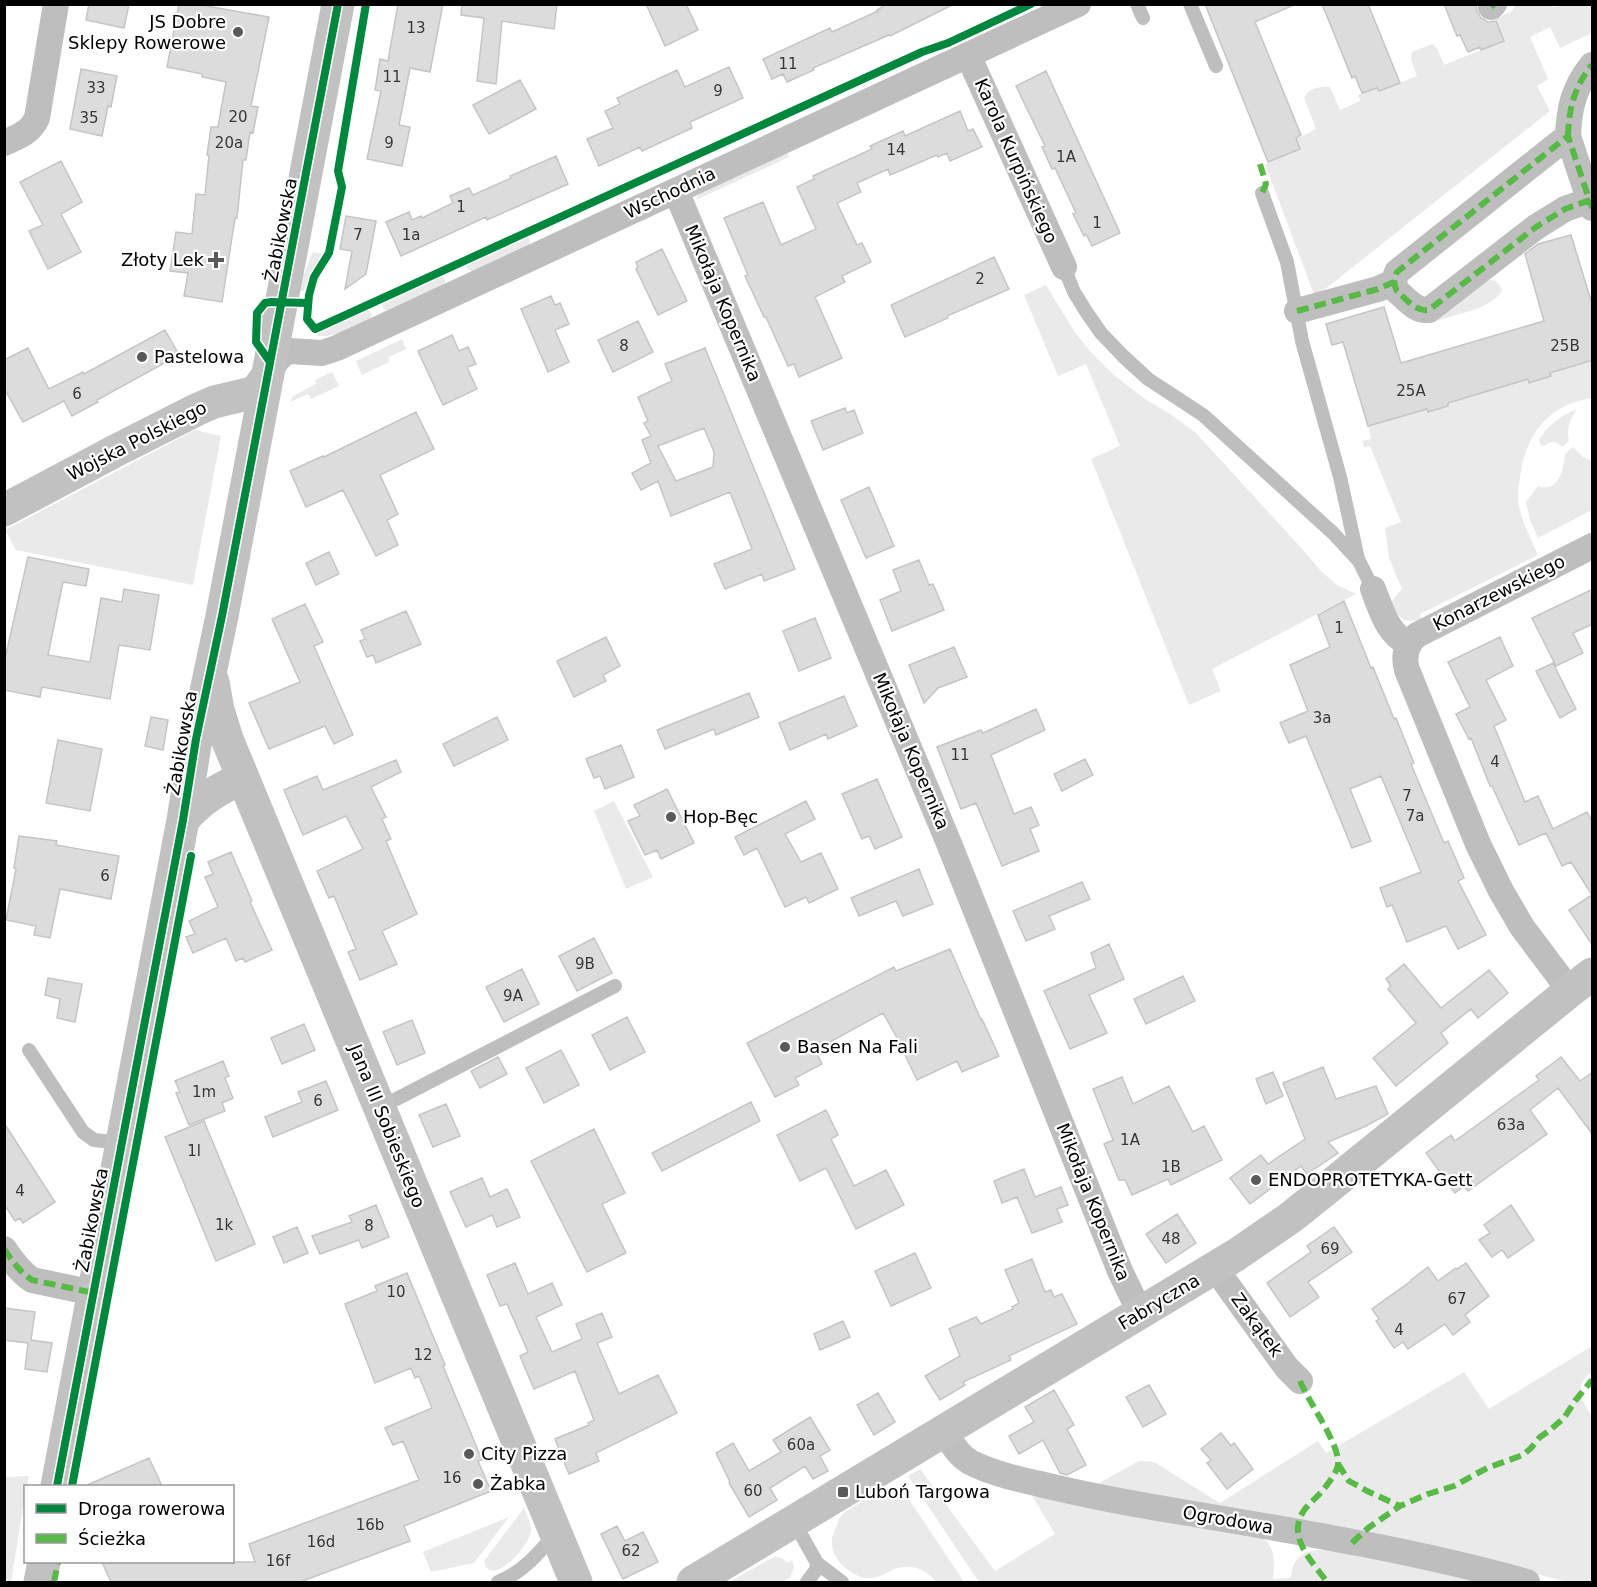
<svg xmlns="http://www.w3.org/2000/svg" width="1597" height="1587" viewBox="0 0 1597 1587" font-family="'DejaVu Sans',sans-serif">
  <rect width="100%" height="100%" fill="#fff"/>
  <path fill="#eaeaea" d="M1515,5H1552L1553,7L1563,5L1564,6L1568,5H1592V33L1560,48L1550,27L1530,37L1548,79L1537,86L1550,111L1315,297L1265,164L1300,149L1296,139L1316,129L1305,100C1305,99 1304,97 1305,96C1307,89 1324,85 1330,87L1340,110L1360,101L1358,95L1377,88L1379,91L1417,76L1411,59L1412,52L1432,44L1437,48L1444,65L1503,41L1495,19L1512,11Z
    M783,153L788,154L789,157L696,200L699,194Z
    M528,237L530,241L529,246L473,272L468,269L466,265Z
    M313,252L322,254L309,291H297Z
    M443,275L445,281L444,285L388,310H384L382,304Z
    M1489,280C1497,280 1499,283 1502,290C1495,308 1453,315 1436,321L1474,289Z
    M1046,285L1074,331L1090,351L1114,375L1145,399L1170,414L1195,432L1303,550L1322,572L1337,585L1356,594L1212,669L1221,691L1189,705L1091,459L1120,446L1086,364L1058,376L1024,295Z
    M369,309L372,315L370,319C352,327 337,338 317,336V334Z
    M402,339L406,349L389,357V362L362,375L356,361Z
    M1592,360V398C1551,404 1528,431 1521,471C1519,483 1517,495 1519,507C1523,524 1531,539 1538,555L1420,614L1421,619C1404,625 1397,617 1391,602L1402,589L1389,558L1385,528L1401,522L1370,446L1364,447L1362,441L1371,439L1368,426L1427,409L1428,412L1448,406V403L1528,379L1529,383L1550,376V373Z
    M332,372L339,386L311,399L308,394L290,402L293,396L316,384L315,380Z
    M1577,409C1570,420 1566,428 1569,441L1562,447C1556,440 1550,441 1544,446L1540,444L1539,440C1548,425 1560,416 1577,409Z
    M195,430L221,436L193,585L16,550L5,530Z
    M1573,447L1583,457L1592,461V510L1538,538L1530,520L1526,502L1538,486C1559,494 1564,468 1565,454Z
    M614,801L653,877L626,889L594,811Z
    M1592,1346V1372C1573,1385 1581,1400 1592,1416V1582H1568L1536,1574L1092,1487L1139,1461L1154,1462L1220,1503L1318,1441L1326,1453L1464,1372L1489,1409Z
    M920,1469L995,1571L1055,1534L1030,1492L1261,1537C1277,1547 1274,1563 1273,1579L1290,1578C1292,1574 1292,1568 1294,1564C1300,1551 1316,1549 1329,1550L1402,1564L1477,1582H979L908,1476Z
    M29,1476L27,1486H26L25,1496L11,1582H5V1477Z
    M893,1485L899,1493L904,1492L964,1582H936C927,1569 910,1563 895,1569C885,1573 876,1580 864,1578C853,1575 840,1566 835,1555C829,1543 832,1536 837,1525C838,1522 839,1519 841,1516C848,1508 882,1491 893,1485Z
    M524,1508C527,1515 531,1523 531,1531C530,1544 500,1579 488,1569C485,1567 485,1564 484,1561Z
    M509,1517L474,1563L431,1572L423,1552Z
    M774,1557C780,1557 783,1558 787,1563L792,1560L794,1567L790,1578L782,1582H729Z"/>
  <path fill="#dcdcdc" stroke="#c5c5c5" stroke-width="1.5" fill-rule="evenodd" d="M89,4H129L124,28L86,20Z
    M179,4H195L269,17L251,106L258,107L253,133L250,132L246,160H243L237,218H235L222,302L184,296L188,273L170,271L176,232L192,234L196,194L205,195L209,155H207L211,127H218L226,82L202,77V74L167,67Z
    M398,4H443L430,72L410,68L399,125L410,127L402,166L367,159L381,91L375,90L380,59L388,61Z
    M462,4H557L554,29L502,21L496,84L477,81L484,18L461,15Z
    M646,4H686L698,30L665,46Z
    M887,4H954L890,36L889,35L813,68L814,70L787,82L783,74L772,79L763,59L830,28L832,32L878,11L877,10Z
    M1205,4H1296L1255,22L1301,135L1296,138L1300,149L1268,162Z
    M1322,4H1368L1400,83L1379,91L1377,88L1362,93L1355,76L1352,78Z
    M1444,4H1476L1477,11L1481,18L1488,22L1496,21L1504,41L1481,50L1480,47L1468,52L1460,35L1457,36Z
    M729,67L743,98L690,122L692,128L642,151L640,147L599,166L587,139L613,128L605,111L620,104L617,98L677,70L685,87Z
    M81,69L117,76L111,107L108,106L102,136L70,129Z
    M1046,71L1120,233L1092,246L1086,234L1084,236L1073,214L1076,213L1055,168L1052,169L1042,147L1045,146L1016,86Z
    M520,80L536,109L489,134L473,105Z
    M960,111L968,131L973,129L982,147L950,161L947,153L938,157L937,155L890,175L888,169L857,183L861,192L837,203L857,245L862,243L871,262L842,276L845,282L815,297L842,358L799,377L794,364L788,366L766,317H764L745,276L748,275L724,218L763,202L781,245L816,229L797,187L814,179L813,176L872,149L870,146L903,131L905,136Z
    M556,156L568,184L487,220L486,217L401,256L386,222L409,212L412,220L421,216L422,218L453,203L450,196L469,188L473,195L511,178L510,176Z
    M61,161L82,202L61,214L81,252L48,269L29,231L43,225L20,182Z
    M346,216L376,221L366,274L345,289L352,251L340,249Z
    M1571,235L1593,307V360L1550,373L1551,376L1529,383L1528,379L1448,403V406L1428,412L1427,409L1368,426L1343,342L1332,345L1326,324L1384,307L1401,363L1544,321L1525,254L1538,244Z
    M662,249L687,301L658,315L636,269L638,267L636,262Z
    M994,257L1009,289L947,316L948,318L905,337L891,305Z
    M551,296L555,305L560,303L569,324L555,330L569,362L548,372L521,309Z
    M638,321L653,352L613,372L598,340Z
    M165,330L179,355L97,400L98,402L72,416L64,401L23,422L4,388V360L28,348L49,389L83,372L84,374Z
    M452,335L459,351L468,347L476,364L467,367L477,389L443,405L418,351Z
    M705,348L795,569L764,581L762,574L725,589L714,564L752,549L730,492L671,516L658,481L641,490L632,473L651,463L642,440L651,436L644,423L648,421L638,397L672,381L665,364ZM704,428L714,452L713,467L676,481L658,446Z
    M845,408L847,413L854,410L863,433L823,450L811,421Z
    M416,412L434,449L380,475L398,514L387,520L398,545L376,556L343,490L306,507L290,471L323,456L324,457Z
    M869,487L894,546L866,558L841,500Z
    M329,552L339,574L316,585L306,563Z
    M28,557L89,569L86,586L63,582L48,655L90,662L101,598L122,602L124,589L159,595L150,650L119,645L110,699L42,687L40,697L4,690V663Z
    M919,560L929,585L933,584L944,610L892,631L880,600L901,591L893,570Z
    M1593,589V624L1573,633L1583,653L1556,666L1532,618Z
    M1344,601L1371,668L1373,667L1394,719L1396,718L1414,763L1411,764L1444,843L1448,841L1464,878L1458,881L1486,935L1458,949L1446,926L1407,942L1392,905L1387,907L1380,888L1421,872L1381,776L1350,789L1371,841L1352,848L1306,736L1289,743L1280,723L1308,711L1290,665L1330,647L1318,615Z
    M305,604L323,642L314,646L353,735L334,744L325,726L269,749L249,703L300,682L272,619Z
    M406,611L421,644L376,663L373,655L367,657L360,641L365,639L361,630Z
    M815,618L831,658L799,671L783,631Z
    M606,637L620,666L603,675L606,681L574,697L557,661Z
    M1500,637L1513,666L1486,680L1506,720L1494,726L1525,802L1538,796L1553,829L1587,812L1593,823V946L1569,910L1592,895L1571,862L1562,866L1546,833L1519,845L1492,786H1490L1471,738L1469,739L1456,714L1470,707L1448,662Z
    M954,647L967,677L938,688L924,703L909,665Z
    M1553,663L1576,709L1560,718L1536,671Z
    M749,693L759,717L716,735L714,729L665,749L657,730Z
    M844,696L857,726L828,739L826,734L790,750L779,723Z
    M1036,709L1045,730L991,755L1014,814L1031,807L1039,825L1030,829L1039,851L1002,866L976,803L961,809L937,747L981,730L983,733Z
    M151,717L168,720L163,750L145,746Z
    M497,717L508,740L454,766L443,744Z
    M58,740L102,749L90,811L46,803Z
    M621,745L634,777L605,789L600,776L594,778L586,759Z
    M1085,759L1093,775L1062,791L1054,774Z
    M396,760L401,772L371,787L386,817L382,819L391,839L386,841L417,914L382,931L397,964L360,980L348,952L356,949L334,896L329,898L317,871L363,849L346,816L303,835L284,790L317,776L323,790Z
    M877,779L902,837L875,849L869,836L862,839L842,794Z
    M667,789L694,843L661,859L657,850L645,855L628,821L640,816L634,805Z
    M806,801L815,819L785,834L801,862L821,853L838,889L809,903L806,897L785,907L757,848L744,855L735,837Z
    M19,836L57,841L56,845L119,856L111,899L60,889L50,938L34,935L36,926L6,920L16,869L14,868Z
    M231,852L252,901L250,902L272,950L245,962L243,958L236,961L226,938L193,953L186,937L195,934L189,921L218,907L205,877L213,874L208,862Z
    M919,869L933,904L903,916L896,901L859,916L851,898Z
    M1082,882L1090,899L1049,916L1055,929L1026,941L1013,911Z
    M594,938L612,973L577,991L559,956Z
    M1109,944L1124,979L1089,995L1107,1033L1070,1049L1044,991L1096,968L1091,953Z
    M950,949L981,1020L982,1019L999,1056L962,1072L957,1061L917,1080L894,1032L883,1013L815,1050L822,1064L795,1078L799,1085L775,1097L747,1043L894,967L896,971Z
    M1404,964L1441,1008L1489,970L1508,993L1478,1018L1471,1009L1441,1033L1448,1043L1396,1086L1373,1058L1416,1023L1388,989L1391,986L1386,979Z
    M522,969L539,1004L504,1022L486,987Z
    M1183,976L1195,1001L1146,1024L1134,999Z
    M48,978L82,984L75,1022L57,1018L60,999L45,995Z
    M627,1017L645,1052L610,1070L592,1035Z
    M412,1020L425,1053L397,1065L383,1032Z
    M304,1024L315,1050L282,1064L271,1038Z
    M561,1050L579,1085L544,1103L526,1068Z
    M498,1057L507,1074L480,1088L471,1071Z
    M1561,1057L1580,1081L1593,1072V1135L1558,1088L1530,1110L1547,1134L1468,1191L1464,1186L1455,1193L1426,1153L1451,1135L1455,1141L1539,1080L1536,1076Z
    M223,1061L229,1076L225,1078L233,1098L222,1103L225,1111L189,1125L176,1093L180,1092L175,1081Z
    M1323,1067L1336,1099L1376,1086L1388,1114L1364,1127L1328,1142L1338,1153L1307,1174L1301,1166L1250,1204L1230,1178L1261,1155L1268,1164L1305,1139L1283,1083Z
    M1273,1072L1283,1096L1266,1104L1256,1079Z
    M1122,1077L1133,1104L1169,1086L1193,1132L1204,1126L1222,1160L1171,1185L1168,1179L1132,1195L1125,1180H1119L1104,1144L1113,1140L1093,1089Z
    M326,1081L338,1110L273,1137L265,1117L302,1102L298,1092Z
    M751,1102L760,1121L662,1171L652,1153Z
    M446,1104L460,1136L433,1147L419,1115Z
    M826,1110L838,1135L831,1139L854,1186L886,1170L904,1205L856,1229L826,1168L800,1181L777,1135Z
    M204,1121L255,1244L216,1261L165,1137Z
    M4,1123L55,1202L23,1223L20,1218L15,1221L4,1204Z
    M594,1129L625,1193L602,1204L626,1253L587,1272L531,1161Z
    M1024,1169L1035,1197L1061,1187L1068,1205L1057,1209L1062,1222L1032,1233L1017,1197L1002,1203L994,1181Z
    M482,1178L490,1197L507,1189L520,1217L497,1227L492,1215L466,1227L450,1192Z
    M376,1205L389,1237L362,1248L359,1240L320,1254L312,1236L352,1222L349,1216Z
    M1511,1205L1534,1240L1508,1258L1502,1250L1492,1257L1479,1240L1490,1233L1484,1225Z
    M1177,1214L1196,1243L1166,1263L1146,1234Z
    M297,1227L308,1253L284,1263L273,1237Z
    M1334,1227L1352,1252L1308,1282L1319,1297L1290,1317L1267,1283L1311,1252L1307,1246Z
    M915,1253L931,1288L891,1306L875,1271Z
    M1032,1259L1045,1292L1051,1290L1054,1297L1062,1294L1077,1324L1009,1356L1011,1360L963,1382L965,1385L940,1400L925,1376L960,1356L949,1329L976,1317L981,1324L1013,1309L1012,1307L1019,1303L1005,1270Z
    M515,1263L528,1294L552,1283L562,1305L536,1317L552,1352L582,1339L576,1324L602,1313L612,1337L597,1343L619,1394L658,1375L677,1413L596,1453L599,1461L569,1474L555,1439L589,1425L588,1423L594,1420L575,1371L534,1389L520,1356L528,1352L507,1304L500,1306L487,1275Z
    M1466,1263L1489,1296L1465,1315L1470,1322L1453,1335L1445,1324L1408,1349L1403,1342L1394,1348L1376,1321L1379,1319L1372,1309L1411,1281V1280L1428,1267L1438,1281L1456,1268L1457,1269Z
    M407,1273L445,1365L443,1366L482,1460L478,1461L491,1491L404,1526L410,1541L300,1582H111L102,1562H255L249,1544L419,1480L403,1441L393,1445L385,1428L432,1408L419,1376L415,1378L411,1368L375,1383L345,1304L377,1291L375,1286Z
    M4,1308L35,1312L31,1340L52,1343L47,1372L25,1369L28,1343L4,1340Z
    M843,1321L850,1337L820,1350L814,1334Z
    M1149,1385L1166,1414L1143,1427L1126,1397Z
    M1054,1390L1074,1425L1067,1429L1086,1465L1067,1475L1060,1473L1043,1440L1019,1454L1009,1436L1034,1422L1025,1407Z
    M878,1393L895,1422L874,1435L857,1405Z
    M810,1417L830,1450L820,1456L828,1471L813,1479L805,1466L770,1488L777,1500L749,1517L729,1483L730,1482L716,1453L733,1443L749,1471L781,1452L773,1440Z
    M1221,1433L1231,1446L1234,1443L1253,1469L1227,1489L1207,1463L1211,1460L1201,1449Z
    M149,1458L162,1486H85Z
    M617,1526L625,1541L643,1532L658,1562L623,1579L601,1534Z"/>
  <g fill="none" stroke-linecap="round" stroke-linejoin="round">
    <path stroke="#bebebe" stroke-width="14" d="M1137,4L1143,18
      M1190,4L1216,66
      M1262,193L1287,262L1302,341L1340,477L1358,559
      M1064,267L1074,292L1087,313L1101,333L1123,356L1148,379L1203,415L1333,533L1359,561L1373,589
      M29,1050L83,1132L94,1140L122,1143
      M379,1108L615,986
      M794,1522L817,1563L842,1582
      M498,1582C522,1573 539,1553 555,1534
      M807,1582L816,1570L817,1563"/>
    <path stroke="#bebebe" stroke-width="26" d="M1491,7L1494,4
      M968,55L1064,267
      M1568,136C1569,108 1574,87 1592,65
      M4,143C19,136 30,133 37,118L56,4
      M676,191L948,841L1120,1271L1133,1298L1141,1313
      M1590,200L1565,209L1536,227L1429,310C1416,312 1406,299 1397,291C1393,284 1394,279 1397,272L1568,136L1592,208
      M1297,311L1378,289L1394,282
      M268,375C274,365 278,356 289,351L322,353L337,348L1078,4
      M1373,589C1381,609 1387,634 1409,644
      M1570,991L1522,927L1501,891L1478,844L1407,670C1403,656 1406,644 1417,635L1592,546
      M4,1249C12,1261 20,1272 32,1280L94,1293
      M1215,1268L1287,1368L1300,1381
      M944,1431C952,1444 960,1458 974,1464C995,1474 1018,1479 1040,1484C1089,1496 1138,1505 1188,1513C1301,1532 1416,1551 1527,1582"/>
    <path stroke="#c1c1c1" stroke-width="33" d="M4,510L117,450L196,410L214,402L252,393L257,390L268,375
      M213,682L218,710L227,739L576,1582
      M183,820C201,799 218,789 243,778
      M57,1486L183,820L196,739L222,616L338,4
      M40,1582L44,1562
      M693,1582L1236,1255L1290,1218L1325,1190L1570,991L1592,974"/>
    <path stroke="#58b947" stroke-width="6" stroke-dasharray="12 6" stroke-linecap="butt" d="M1491,7L1494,4
      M1568,136C1569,108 1574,87 1592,65
      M1260,164L1266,184L1262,193
      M1590,200L1565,209L1536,227L1429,310C1416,312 1406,299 1397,291C1393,284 1394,279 1397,272L1568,136L1592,208
      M1297,311L1378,289L1394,282
      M4,1249C12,1261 20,1272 32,1280L94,1293
      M1300,1381C1308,1401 1341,1446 1338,1465C1336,1474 1329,1482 1324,1489C1318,1496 1311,1502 1305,1509C1285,1536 1312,1561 1327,1582
      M1338,1464L1349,1481L1367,1491L1400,1506
      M1352,1543L1368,1528L1400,1506L1428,1494L1454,1486L1487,1468L1523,1455L1531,1448L1540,1437L1549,1431L1564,1418L1575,1401L1592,1380
      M54,1582L58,1562"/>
    <defs>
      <path id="cycleway" d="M366,4L338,171L342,187L329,253L314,277L309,295L307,319L315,329L922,52L948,43L1031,4
        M270,362L256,342L257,313L265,303L271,302L307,303
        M57,1486L183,820L196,739L222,616L338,4
        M72,1486L191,856"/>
    </defs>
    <use href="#cycleway" stroke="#fff" stroke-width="11"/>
    <use href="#cycleway" stroke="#00873e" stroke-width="8"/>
  </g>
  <g fill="#595959" stroke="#fff" stroke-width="2">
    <circle cx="238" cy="32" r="6"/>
    <path d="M213 251h6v6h6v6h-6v6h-6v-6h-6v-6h6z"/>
    <circle cx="142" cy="357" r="6"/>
    <circle cx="671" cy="817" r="6"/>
    <circle cx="785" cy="1047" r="6"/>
    <circle cx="1256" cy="1180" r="6"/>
    <circle cx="469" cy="1454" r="6"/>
    <circle cx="478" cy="1484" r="6"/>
    <rect x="837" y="1486" width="12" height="12" rx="3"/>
  </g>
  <g text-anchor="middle" stroke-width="4.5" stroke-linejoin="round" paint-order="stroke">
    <g font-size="15" fill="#373737">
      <text x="416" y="33">13</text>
      <text x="788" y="69">11</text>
      <text x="392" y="82">11</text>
      <text x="96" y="93">33</text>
      <text x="718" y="96">9</text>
      <text x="238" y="122">20</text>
      <text x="89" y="123">35</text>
      <text x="229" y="148">20a</text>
      <text x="389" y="148">9</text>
      <text x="896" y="155">14</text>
      <text x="1066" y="162">1A</text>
      <text x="461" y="212">1</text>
      <text x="1097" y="228">1</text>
      <text x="358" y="240">7</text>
      <text x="411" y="240">1a</text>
      <text x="980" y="284">2</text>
      <text x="624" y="351">8</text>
      <text x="1565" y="351">25B</text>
      <text x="1411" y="396">25A</text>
      <text x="77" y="399">6</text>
      <text x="1339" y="633">1</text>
      <text x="1322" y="723">3a</text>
      <text x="960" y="760">11</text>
      <text x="1495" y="767">4</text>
      <text x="1407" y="801">7</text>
      <text x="1415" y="821">7a</text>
      <text x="105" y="881">6</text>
      <text x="585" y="969">9B</text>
      <text x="513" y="1001">9A</text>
      <text x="204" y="1097">1m</text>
      <text x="318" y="1106">6</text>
      <text x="1511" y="1130">63a</text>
      <text x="1130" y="1145">1A</text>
      <text x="194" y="1156">1l</text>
      <text x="1171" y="1172">1B</text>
      <text x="20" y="1196">4</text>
      <text x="224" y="1230">1k</text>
      <text x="369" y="1231">8</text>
      <text x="1171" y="1244">48</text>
      <text x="1330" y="1254">69</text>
      <text x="396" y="1297">10</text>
      <text x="1457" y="1304">67</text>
      <text x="1399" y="1335">4</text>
      <text x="423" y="1360">12</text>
      <text x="801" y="1450">60a</text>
      <text x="452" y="1483">16</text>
      <text x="753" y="1496">60</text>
      <text x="370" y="1530">16b</text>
      <text x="321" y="1547">16d</text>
      <text x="631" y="1556">62</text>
      <text x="278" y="1566">16f</text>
    </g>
    <g font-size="18" fill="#000" stroke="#fff" text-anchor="start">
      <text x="226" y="28" text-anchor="end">JS Dobre<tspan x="226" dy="21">Sklepy Rowerowe</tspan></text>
      <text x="204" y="266" text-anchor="end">Złoty Lek</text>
      <text x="154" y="363">Pastelowa</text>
      <text x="683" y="823">Hop-Bęc</text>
      <text x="797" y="1053">Basen Na Fali</text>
      <text x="1268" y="1186">ENDOPROTETYKA-Gett</text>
      <text x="481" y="1460">City Pizza</text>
      <text x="490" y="1490">Żabka</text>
      <text x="855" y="1498">Luboń Targowa</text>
    </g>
    <g font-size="18" fill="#000" stroke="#fff">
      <text transform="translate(1016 161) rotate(66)" y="6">Karola Kurpińskiego</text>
      <text transform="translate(670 193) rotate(-25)" y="6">Wschodnia</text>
      <text transform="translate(281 230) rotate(-79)" y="6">Żabikowska</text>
      <text transform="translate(723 303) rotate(67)" y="6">Mikołaja Kopernika</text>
      <text transform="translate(137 441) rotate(-27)" y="6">Wojska Polskiego</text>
      <text transform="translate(1499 593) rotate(-27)" y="6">Konarzewskiego</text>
      <text transform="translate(182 743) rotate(-80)" y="6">Żabikowska</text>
      <text transform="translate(911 751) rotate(67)" y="6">Mikołaja Kopernika</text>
      <text transform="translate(387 1126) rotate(68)" y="6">Jana III Sobieskiego</text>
      <text transform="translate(1093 1202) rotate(68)" y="6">Mikołaja Kopernika</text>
      <text transform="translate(92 1220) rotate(-79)" y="6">Żabikowska</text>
      <text transform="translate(1159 1302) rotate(-31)" y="6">Fabryczna</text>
      <text transform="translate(1257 1325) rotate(54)" y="6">Zakątek</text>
      <text transform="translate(1228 1520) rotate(10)" y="6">Ogrodowa</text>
    </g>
  </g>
  <rect width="1597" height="1587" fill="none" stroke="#000000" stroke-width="12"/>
  <rect x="24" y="1485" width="210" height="78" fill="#ffffff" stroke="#999999" stroke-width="1.5"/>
  <rect x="36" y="1504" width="30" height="9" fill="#00873e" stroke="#999999" stroke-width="1.5"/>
  <text x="78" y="1515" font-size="18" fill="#000000">Droga rowerowa</text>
  <rect x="36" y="1534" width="30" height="9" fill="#58b947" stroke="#999999" stroke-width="1.5"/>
  <text x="78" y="1545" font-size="18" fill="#000000">Ścieżka</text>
</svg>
